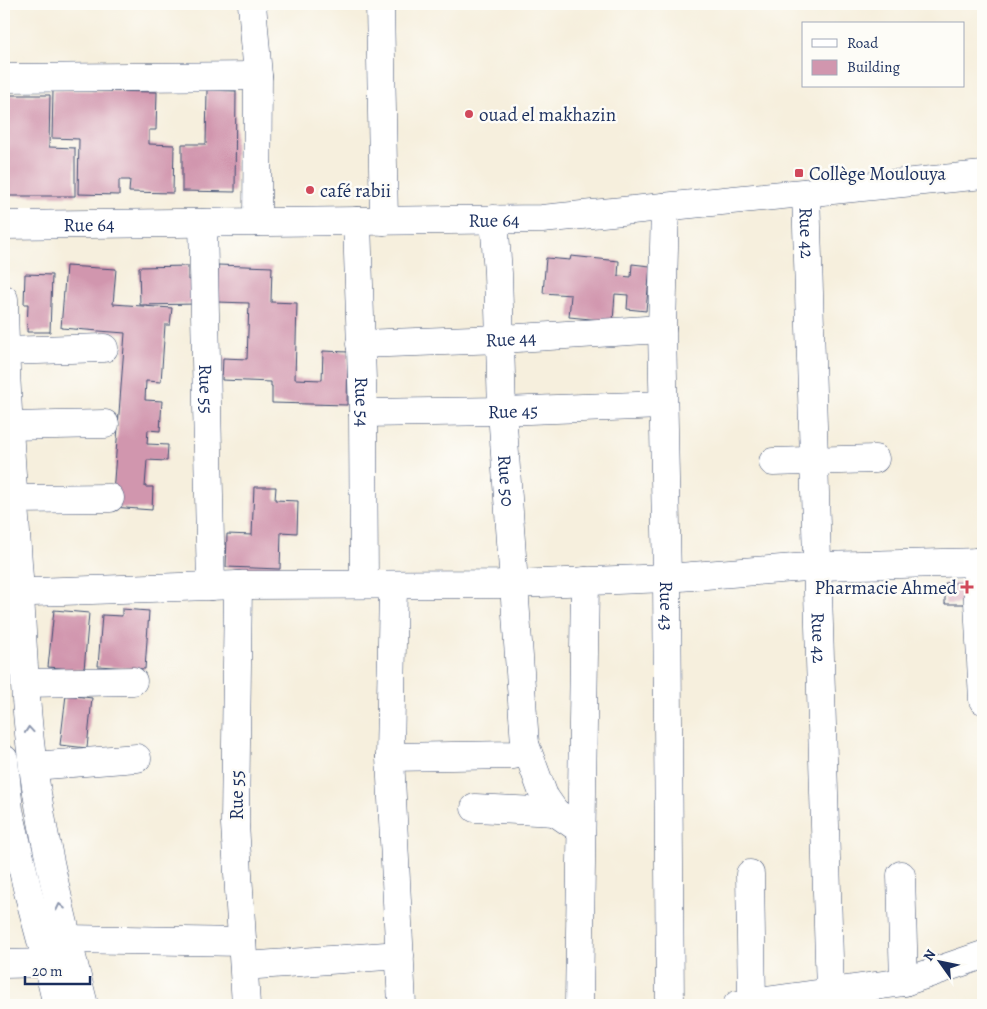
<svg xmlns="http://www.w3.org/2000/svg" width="987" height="1009" viewBox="0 0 987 1009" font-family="Alegreya,serif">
  <rect width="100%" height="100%" fill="#fdfcf7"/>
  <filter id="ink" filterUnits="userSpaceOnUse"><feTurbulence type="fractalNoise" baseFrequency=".02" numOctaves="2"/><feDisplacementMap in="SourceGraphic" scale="10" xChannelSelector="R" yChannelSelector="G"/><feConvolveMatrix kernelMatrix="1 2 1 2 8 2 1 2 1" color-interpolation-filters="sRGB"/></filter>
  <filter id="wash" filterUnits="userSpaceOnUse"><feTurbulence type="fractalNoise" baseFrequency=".0096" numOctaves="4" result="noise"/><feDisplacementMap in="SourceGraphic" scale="20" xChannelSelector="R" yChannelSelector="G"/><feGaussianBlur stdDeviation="1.12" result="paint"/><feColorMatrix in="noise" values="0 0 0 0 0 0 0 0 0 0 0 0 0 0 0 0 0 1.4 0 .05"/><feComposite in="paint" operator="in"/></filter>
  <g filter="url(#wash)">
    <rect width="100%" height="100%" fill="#f6efdd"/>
    <g id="blocks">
      <path fill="#d196ae" d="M53,90L157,92L156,130H149V144L174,145L173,193L129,192L130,180H119V195L78,194L79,139L52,138Z
        M207,90L236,91L235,192L182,191V144H206Z
        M4,95H50L49,147L75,148V196H4Z
        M571,256L619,261L618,276L631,277L632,264L650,266L646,311L627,309L628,295L615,294L613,321L569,317L571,295L543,293L546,258L570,260Z
        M218,265L272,267L271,302L297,303L295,379L322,380L323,351L348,352L347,405L272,403V386H271V382L222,380L223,358L247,359L249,303L217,302Z
        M66,266L116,269L113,304L172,308L170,325H165L161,382L146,381L145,400L162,401L160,431L148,430L147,444L168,445L167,461L147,460L145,487H153L152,510L112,507L125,333L61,328Z
        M188,266V280H197V304L140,305L139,267Z
        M25,274L52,275L50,332H27L28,304H24Z
        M254,487H276L275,500L298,501L297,533L281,532L280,569L226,567L227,534L252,535Z
        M945,583H972V604H945Z
        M122,609L149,611L145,669L98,666L102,615L122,616Z
        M54,610L89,613L84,670L48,667Z
        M66,695L92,698L87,748L60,745Z"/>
    </g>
  </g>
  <g filter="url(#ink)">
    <use href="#blocks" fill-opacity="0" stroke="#3c4c71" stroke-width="1"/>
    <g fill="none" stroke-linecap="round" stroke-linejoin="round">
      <defs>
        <g id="minor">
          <path d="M252,4L258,76L257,222"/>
          <path d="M380,4L384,221"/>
          <path d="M4,78L258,76"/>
          <path id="s1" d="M806,193L830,992"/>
          <path id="s2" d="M665,207L662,329L667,578L670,1005"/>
          <path id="s3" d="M494,219L498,273L502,411L525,744L544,796L555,812L581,830"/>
          <path id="s4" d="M357,221L363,413L364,584"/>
          <path id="s5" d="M203,223L211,586"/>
          <path id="s6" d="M4,225L542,219L983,175"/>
          <path d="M4,299C5,392 13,485 19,578C23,640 24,703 33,766C44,846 64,926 84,1005"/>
          <path id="s7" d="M360,344L501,339L662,329"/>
          <path d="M4,351L104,348"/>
          <path id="s8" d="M363,413L502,411L663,405"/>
          <path d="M8,426L105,424"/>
          <path d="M773,462L875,459"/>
          <path d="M14,499L110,498"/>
          <path d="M976,562L983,700"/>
          <path d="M238,585L235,824L246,1005"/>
          <path d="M393,585L390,757L402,1005"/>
          <path d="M4,593L238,585L515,584L667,578L819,566L983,562"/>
          <path d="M25,683L133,681"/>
          <path d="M390,757L514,755L521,752L525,744"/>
          <path d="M4,759L9,810L28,892L47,963L57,1005"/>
          <path d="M33,766L137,758"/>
          <path d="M475,808L555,812"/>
          <path d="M750,874L752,1003"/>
          <path d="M901,875L904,982"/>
          <path d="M67,939L242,942"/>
          <path d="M4,964L47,963"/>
          <path d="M244,966L400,955"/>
          <path d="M579,1005L585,581"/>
          <path d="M737,1005L904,982L983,955"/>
        </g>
      </defs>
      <use href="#minor" stroke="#3c4c71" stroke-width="29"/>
      <use href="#minor" stroke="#fff" stroke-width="28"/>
    </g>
    <defs><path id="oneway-chevron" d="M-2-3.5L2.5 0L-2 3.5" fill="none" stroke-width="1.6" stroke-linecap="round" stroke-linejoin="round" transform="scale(1.25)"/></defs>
    <g stroke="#8d97ae">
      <use href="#oneway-chevron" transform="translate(29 730) rotate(-95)"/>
      <use href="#oneway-chevron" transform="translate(60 907) rotate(-102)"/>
    </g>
  </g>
  <g fill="#d1495b" stroke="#fdfcf7" stroke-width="2">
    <circle cx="469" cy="114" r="5"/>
    <rect x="794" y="168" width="10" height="10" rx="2.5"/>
    <circle cx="310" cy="190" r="5"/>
    <path d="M964.5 579.5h5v5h5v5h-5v5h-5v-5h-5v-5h5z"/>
  </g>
  <g text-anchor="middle" stroke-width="5" stroke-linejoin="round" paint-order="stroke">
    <g font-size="19" fill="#1b2f5e" stroke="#fdfcf7" text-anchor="start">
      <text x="479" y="121">ouad el makhazin</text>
      <text x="809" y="180">Collège Moulouya</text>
      <text x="320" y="197">café rabii</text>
      <text x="957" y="594" text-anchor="end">Pharmacie Ahmed</text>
    </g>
    <g font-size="19" fill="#1b2f5e" stroke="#fdfcf7">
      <text dy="7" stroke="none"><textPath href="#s6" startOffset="490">Rue 64</textPath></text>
      <text dy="7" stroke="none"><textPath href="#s6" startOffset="85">Rue 64</textPath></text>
      <text dy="7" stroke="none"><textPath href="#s1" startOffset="40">Rue 42</textPath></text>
      <text dy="7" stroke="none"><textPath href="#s7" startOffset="151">Rue 44</textPath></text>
      <text dy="7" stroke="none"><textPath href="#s5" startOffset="166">Rue 55</textPath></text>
      <text dy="7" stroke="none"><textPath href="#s4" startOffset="181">Rue 54</textPath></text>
      <text dy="7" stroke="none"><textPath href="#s8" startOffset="150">Rue 45</textPath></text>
      <text dy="7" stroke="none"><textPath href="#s3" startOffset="262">Rue 50</textPath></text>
      <text dy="7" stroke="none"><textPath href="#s2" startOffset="399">Rue 43</textPath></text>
      <text dy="7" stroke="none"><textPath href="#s1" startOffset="445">Rue 42</textPath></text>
      <text transform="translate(236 795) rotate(-90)" y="7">Rue 55</text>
    </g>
  </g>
  <rect width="987" height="1009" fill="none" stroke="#fdfcf7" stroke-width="20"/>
  <rect x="802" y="22" width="162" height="65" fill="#fdfcf7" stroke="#a3aaba"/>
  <rect x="812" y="39" width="25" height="8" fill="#ffffff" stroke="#a3aaba"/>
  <text x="847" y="48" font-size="15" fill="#1b2f5e">Road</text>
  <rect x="812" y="60" width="25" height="15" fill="#d196ae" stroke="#a3aaba"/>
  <text x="847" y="72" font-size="15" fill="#1b2f5e">Building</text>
  <g transform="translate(940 962) rotate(303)" stroke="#fdfcf7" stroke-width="4" paint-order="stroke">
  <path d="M0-4L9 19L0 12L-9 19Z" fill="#1b2f5e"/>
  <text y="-8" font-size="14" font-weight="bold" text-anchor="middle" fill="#1b2f5e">N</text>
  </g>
  <path d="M25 976v8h65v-8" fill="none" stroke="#1b2f5e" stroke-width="2.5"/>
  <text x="32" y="976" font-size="15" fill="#1b2f5e" stroke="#fdfcf7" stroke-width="4" paint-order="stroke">20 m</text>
</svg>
